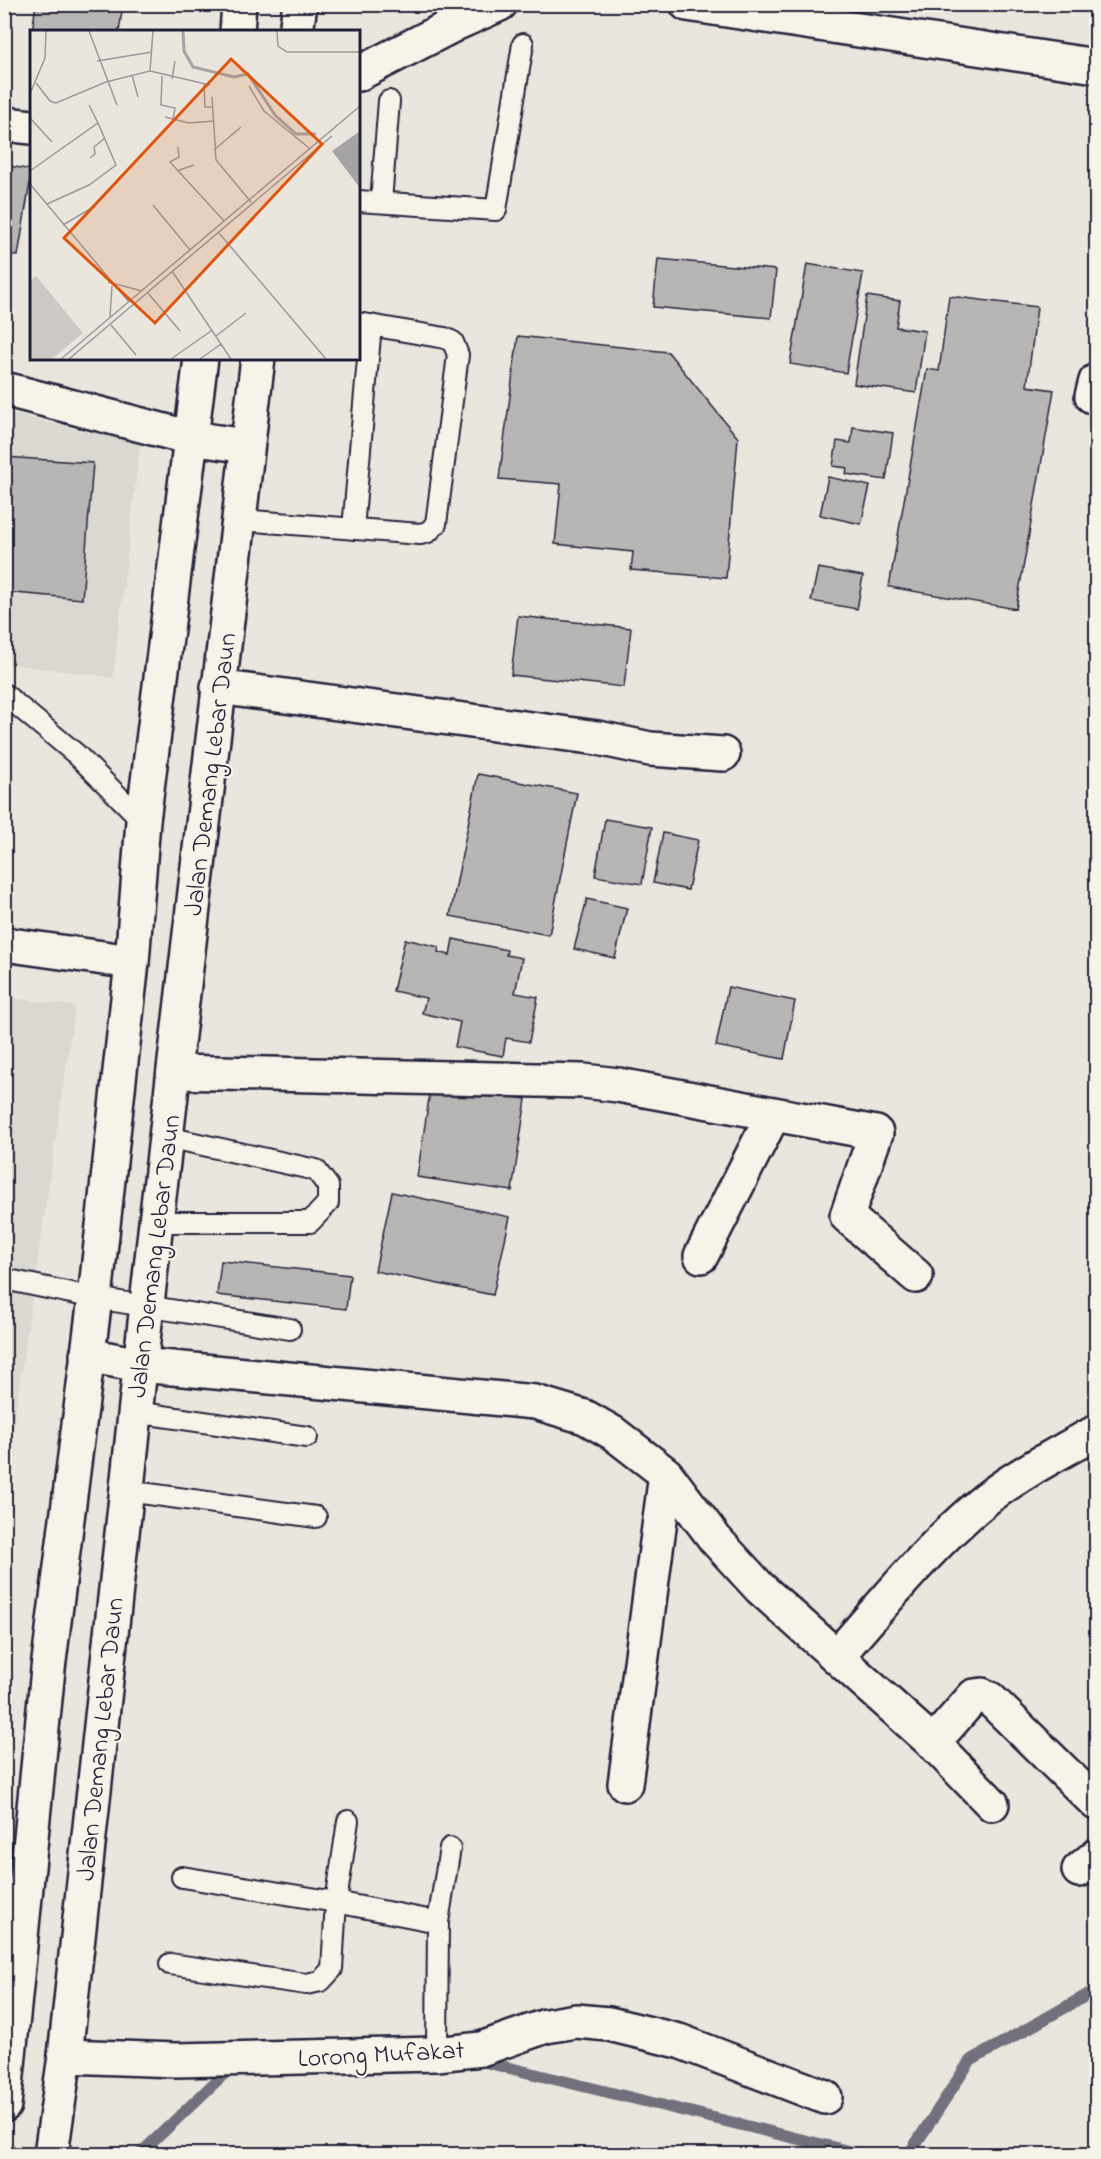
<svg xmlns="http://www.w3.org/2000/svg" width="1101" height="2159" viewBox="0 0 1101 2159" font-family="'Indie Flower',sans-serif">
  <rect width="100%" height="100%" fill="#eae6de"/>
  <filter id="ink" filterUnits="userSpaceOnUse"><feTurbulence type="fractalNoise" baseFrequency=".0167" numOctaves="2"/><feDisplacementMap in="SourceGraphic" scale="12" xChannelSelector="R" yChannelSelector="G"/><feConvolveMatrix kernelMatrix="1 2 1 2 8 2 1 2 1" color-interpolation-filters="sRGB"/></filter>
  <g filter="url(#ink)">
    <path fill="#dbd8d2" d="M5,412L140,444L113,678L5,663Z
      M5,997L75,1006L5,1483Z"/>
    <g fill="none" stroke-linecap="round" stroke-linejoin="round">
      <path stroke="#716f7b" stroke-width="12" d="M477,2060L860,2154
        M140,2154L228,2070L235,2069
        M909,2154L970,2061L1096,1990"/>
    </g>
    <path fill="#b8b6b5" stroke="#22223b" stroke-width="1.5" d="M36,4H123L119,32H32Z
      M4,165L32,170L18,256L4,254Z
      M658,259L776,270L771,318L653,307Z
      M807,264L863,273L846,373L790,364Z
      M867,296L900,301L896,327L925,331L916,393L854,384Z
      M949,296L1037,307L1027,386L1054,390L1016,609L889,587L927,369L939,371Z
      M518,336L668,352L738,438L726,578L631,570L633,552L555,544L561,484L499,479Z
      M853,427L893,433L886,480L846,474L847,468L833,466L837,441L851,443Z
      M4,457L93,463L82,599L4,592Z
      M828,477L870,486L861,524L820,515Z
      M818,568L863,576L857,609L811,601Z
      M518,616L631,628L624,687L511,675Z
      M478,774L577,793L549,935L450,916Z
      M605,819L652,827L642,884L595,876Z
      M663,833L698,840L688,890L653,883Z
      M587,899L627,908L615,958L574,949Z
      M405,939L439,947L438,952L450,955L453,939L507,950L506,955L522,958L515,993L538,997L529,1042L506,1038L503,1056L455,1047L460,1022L422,1013L426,998L393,991Z
      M728,987L795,1001L784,1059L716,1046Z
      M431,1085L526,1099L512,1191L417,1177Z
      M392,1192L510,1217L493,1295L375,1271Z
      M221,1261L350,1275L346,1309L217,1295Z"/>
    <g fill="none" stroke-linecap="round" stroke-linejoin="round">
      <defs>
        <path id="service" d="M358,201L496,210L523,44
          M381,202L389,101
          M241,520L420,534L428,532L436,524L458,355L453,342L445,338L358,323
          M353,529L371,325
          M4,694L76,754L143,821
          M156,1222H310L328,1203V1186L316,1170L167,1137
          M4,1279L95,1298L290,1329
          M135,1412L307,1437
          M127,1491L316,1517
          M182,1877L336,1902L438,1922
          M170,1964L306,1984L321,1981L332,1969L336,1902L348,1821
          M437,2054L438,1922L450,1848"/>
        <path id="minor" d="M4,124L32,127
          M4,389L191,438L246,446
          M1092,396L1096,381
          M218,687L598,738L650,749L723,754
          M4,944L132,962
          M174,1072L584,1081L618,1085L876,1133L847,1216L916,1276
          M701,1256L773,1115
          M87,1355L140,1365L535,1402L585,1417L613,1433L666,1474L715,1539L760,1588L933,1743L992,1804
          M837,1656C884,1603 931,1544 986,1499C1020,1473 1059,1453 1096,1432
          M933,1743L974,1696L982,1695L990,1699L1096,1803
          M625,1784L666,1474
          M1079,1870L1096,1856
          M65,2056L176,2060L437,2054L481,2049L546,2026L576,2021L609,2024L679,2041L825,2097"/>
        <path id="tertiary" d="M687,4L1096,66"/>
        <path id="trunk" d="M237,32L239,4
          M296,32L300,4
          M358,74L455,24L500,4
          M4,2105L48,1669L95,1298L132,962L143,821L201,358
          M51,2154L65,2056L156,1222L258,358"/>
      </defs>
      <use href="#service" stroke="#22223b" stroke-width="24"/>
      <use href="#minor" stroke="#22223b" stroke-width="38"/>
      <use href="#tertiary" stroke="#22223b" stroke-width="38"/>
      <use href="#trunk" stroke="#22223b" stroke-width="38"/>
      <use href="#service" stroke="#f7f3e8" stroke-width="20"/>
      <use href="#minor" stroke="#f7f3e8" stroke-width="33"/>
      <use href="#tertiary" stroke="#f7f3e8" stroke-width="33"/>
      <use href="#trunk" stroke="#f7f3e8" stroke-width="33"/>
    </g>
  </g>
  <g text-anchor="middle" stroke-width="4.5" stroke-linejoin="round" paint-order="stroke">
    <g font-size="26" fill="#22223b" stroke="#f7f3e8">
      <text transform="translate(209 774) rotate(-83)" y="9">Jalan Demang Lebar Daun</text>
      <text transform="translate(153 1256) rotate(-83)" y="9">Jalan Demang Lebar Daun</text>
      <text transform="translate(99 1739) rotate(-84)" y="9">Jalan Demang Lebar Daun</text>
      <text transform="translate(381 2053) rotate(-3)" y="9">Lorong Mufakat</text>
    </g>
  </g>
  <g transform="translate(30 30)">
    <rect width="330" height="330" fill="#eae6de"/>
    <path d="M6,246L53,303L22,329H0V251Z" fill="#cdc9c6"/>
    <path d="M330,101V158L302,121Z" fill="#a6a3a6"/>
    <path fill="none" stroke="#a6a3a6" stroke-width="3" d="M153,1L154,21L163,37L204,47L218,44L245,85L266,104H286"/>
    <path fill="none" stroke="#9a989d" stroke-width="1.5" d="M59,1L87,75M247,1L248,16L257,22H330M67,31L122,22M120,41L180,55M102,45L108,67M132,46L131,75L145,78L143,89M142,49L145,31M6,53L20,71L26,73L76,52L120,41L123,1M174,54L175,77H183M219,56L234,81L279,118M0,64L15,28L16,1M182,67L186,130L221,172M59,75L68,93M135,87L159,93L184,91M0,88L22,112M148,117L149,127L140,132L194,191M184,120L211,97M60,128L65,124L64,117L75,108M0,141L68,93L86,135L59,155L17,174M147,141L164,135M0,154L99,272M123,175L160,220M33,195L65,176M189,203L296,329M142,241L201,329M78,252L112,261M118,263L150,301M80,287L82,256M81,295L106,325M186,306L216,283M31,329L330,76M39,329L302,106M141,329L181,301M170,329L191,314"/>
    <path fill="#de560e" fill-opacity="0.15" stroke="#de560e" stroke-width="3" d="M201,29L292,114L125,293L34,208Z"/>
    <rect width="330" height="330" fill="none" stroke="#22223b" stroke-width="3"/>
  </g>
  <rect width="1101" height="2159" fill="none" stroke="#f7f3e8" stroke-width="24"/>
  <rect x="12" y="12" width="1077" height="2135" fill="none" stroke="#22223b" stroke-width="2" filter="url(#ink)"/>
</svg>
